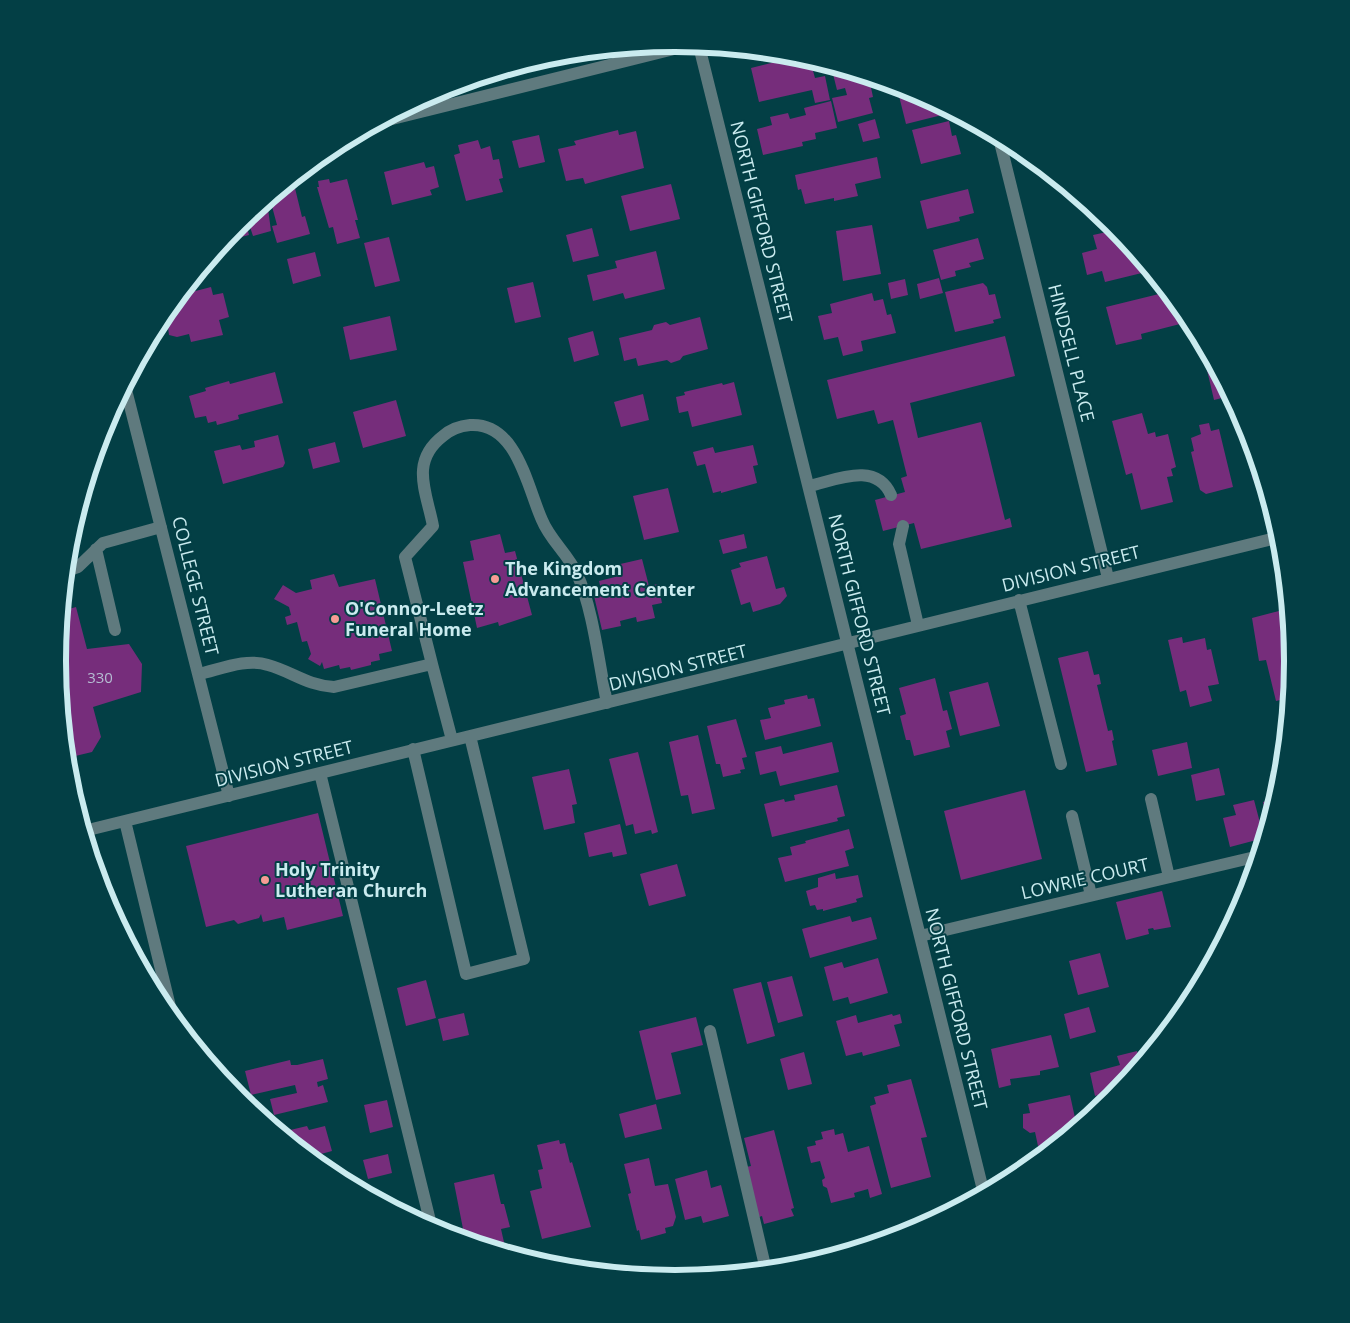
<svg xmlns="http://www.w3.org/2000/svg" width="1350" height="1323" viewBox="0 0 1350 1323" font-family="'Open Sans',sans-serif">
  <rect width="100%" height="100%" fill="#033f45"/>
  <path fill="#762d7b" d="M796,57L798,64L810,60L815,78L825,76L830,100L815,103L812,90L759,102L751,68Z
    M831,66L869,78L873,97L869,98L873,113L838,122L832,98L847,95L845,88L837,90Z
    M908,90L912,91L948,110L941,112L942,115L906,124L898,92Z
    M831,101L837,128L815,133L816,139L802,142L803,146L763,155L757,129L772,125L770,117L788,113L790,119L806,115L804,108Z
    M875,119L880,138L863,142L858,124Z
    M949,121L952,136L956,135L961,154L921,164L912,130Z
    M618,130L619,135L636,131L644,168L585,184L583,178L566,181L558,149L576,145L574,141Z
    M539,135L545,162L519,168L512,141Z
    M478,140L481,149L490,146L493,160L499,159L503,178L499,179L503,192L466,201L454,155L460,153L458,145Z
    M877,157L881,178L855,184L858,196L834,201V198L805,204L801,189L798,190L795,175Z
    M424,162L426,168L434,166L439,187L430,190L432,195L392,205L384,172Z
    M329,179L330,183L347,179L358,220H355L360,238L337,244L333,227L329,228L317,187H319L318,181Z
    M293,180L302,217L305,216L310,234L277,243L272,226L277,225L270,199Z
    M671,184L680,219L630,231L621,196Z
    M968,189L974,213L959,217L960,221L927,229L920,201Z
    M267,201L271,231L253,236L247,218Z
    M245,219L249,235L225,241L238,224Z
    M872,225L881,274L843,281L836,231Z
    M592,228L599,256L573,262L566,235Z
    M1116,230L1150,271L1105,282L1102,271L1087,275L1082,253L1097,249L1093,235Z
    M389,237L400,281L375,287L364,243Z
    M978,238L984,259L969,263L971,267L955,271L956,276L941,280L933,250Z
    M656,251L665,289L625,299L623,293L593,301L587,275L617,268L615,261Z
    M315,252L321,276L293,284L287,259Z
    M939,278L943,293L920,299L917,284Z
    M905,279L908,295L891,299L888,283Z
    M533,282L541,317L515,323L507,288Z
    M983,283L987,287L989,295L995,294L1001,318L993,320L994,323L955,332L945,292Z
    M211,287L213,295L223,293L229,317L219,320L223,335L191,342L189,334L177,337L169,335L166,313L175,302L186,299L184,294Z
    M1167,292L1174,300L1180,324L1141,334L1142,339L1116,345L1106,307Z
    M872,293L874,301L883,299L887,315L891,314L896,333L861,341L863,351L843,356L838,337L824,340L818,316L832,313L830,304Z
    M390,316L397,350L350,360L343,327Z
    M700,317L708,349L683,356L680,360L671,363L667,360L638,366L636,358L624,361L619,338L652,330L654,325L666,322L670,325Z
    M593,331L599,355L574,362L568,338Z
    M1005,336L1015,376L910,403L918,438L981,422L1005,520L1010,518L1012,527L921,549L914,523L883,531L875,500L905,492L901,478L907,476L893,420L878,424L874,410L837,419L827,380Z
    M1215,368L1230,396L1214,400L1207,370Z
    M275,372L283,403L238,415L239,419L217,425L216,421L208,423L206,416L195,418L189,396L206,391L205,388L229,381L230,384Z
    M734,382L742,415L692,427L688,411L679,413L676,397L685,395L684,392L722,383L723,385Z
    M643,394L649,420L621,427L614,402Z
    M396,400L406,436L363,448L353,412Z
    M1142,413L1148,434L1155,432L1156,437L1168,434L1176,467L1171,469L1173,476L1167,477L1173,502L1141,510L1132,473L1126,475L1112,421Z
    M1244,422L1262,478L1253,480L1238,423Z
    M1209,423L1211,431L1219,429L1233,487L1206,494L1200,490L1191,452L1194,451L1191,438L1201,434L1199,425Z
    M278,435L285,463L283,467L223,484L214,451L240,445L242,450L255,447L254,441Z
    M335,442L340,462L313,469L308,449Z
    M753,445L758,465L753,466L757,483L721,493V491L713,493L705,464L697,466L693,452L713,447L715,453Z
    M668,488L679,532L644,540L633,496Z
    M500,534L505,553L515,551L532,615L499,626L498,622L477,628L463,562L474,560L470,541Z
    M744,534L747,548L723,554L719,540Z
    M767,556L776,589L784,587L787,596L780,604L753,612L750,602L741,605L731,570L741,567L739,563Z
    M642,559L649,586L658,584L662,603L652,605L655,618L637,622L636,617L620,621L621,626L602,630L594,596L602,594L599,581L619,576L616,565Z
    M334,574L339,587L375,579L392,651L379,654L380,660L371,662V665L351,670L350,667L340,669L339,665L324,669L322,662L320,666L308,659L311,654L307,641L302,642L297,622L287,625L285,617L291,615L289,607L274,599L283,585L296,593L312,589L310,580Z
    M76,607L87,649L129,644L142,664L141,692L93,707L101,737L92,752L67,758L57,661L62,611Z
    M1279,611L1285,634L1289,633L1292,654L1284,656L1291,684L1289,698L1276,701L1266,660L1259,661L1252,618Z
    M1182,637L1183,643L1205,638L1207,650L1211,649L1219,684L1208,686L1212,701L1190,707L1186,690L1180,692L1168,640Z
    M1088,651L1094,675L1099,674L1101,684L1097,685L1108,731L1112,730L1114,740L1112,741L1117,765L1086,772L1058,658Z
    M935,678L943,711L947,710L952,729L946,731L950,747L914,756L910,740H906L900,716L906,714L899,688Z
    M988,682L1000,726L960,736L949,692Z
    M807,695L808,699L814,698L821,726L765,740L760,720L771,718L768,708L785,704L784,700Z
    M736,719L747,757L742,758L745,769L740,770L741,773L723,777L720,764H716L707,726Z
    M698,735L715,809L692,814L688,795L681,796L669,742Z
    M832,742L839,772L780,786L776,771L760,775L755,752L781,746L783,754Z
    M1187,742L1192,768L1158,776L1152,750Z
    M638,752L658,832L652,834L651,830L635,834L633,824L626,826L609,759Z
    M1219,768L1225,795L1196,801L1191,775Z
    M569,769L577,804L572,805L575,823L544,830L532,777Z
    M837,785L845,816L837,818L838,821L772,837L764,804L784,799L785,802L795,800L794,795Z
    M1025,790L1042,859L961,880L944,811Z
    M1276,798L1273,810L1268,824L1263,802Z
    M1254,800L1264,838L1230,847L1223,818L1236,815L1233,805Z
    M318,813L343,916L287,930L284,917L263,922L261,914L259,918L238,924L234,920L206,927L186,846Z
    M620,824L627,854L613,857L612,852L589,857L584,833Z
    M849,829L854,848L845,851L849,866L785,882L778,858L792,855L790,847L806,843L805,841Z
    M677,864L686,896L649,906L640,874Z
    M835,873L836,879L858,875L863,897L856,899L857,902L823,911V909L817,910L815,905L810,906L806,891L818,887V878Z
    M1162,891L1171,927L1154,930L1153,928L1148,929L1149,934L1126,940L1116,902Z
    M850,916L852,922L871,917L877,939L810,958L802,929Z
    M1100,953L1109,987L1078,995L1069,961Z
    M878,958L888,993L850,1004L848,997L833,1001L824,967L842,962L844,968Z
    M792,976L803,1016L778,1023L767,982Z
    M426,980L436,1018L406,1026L397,988Z
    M761,982L775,1036L747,1044L733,989Z
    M1089,1007L1096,1032L1070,1039L1064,1014Z
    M464,1013L469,1035L443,1041L438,1019Z
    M892,1014L893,1016L900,1014L902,1023L894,1025L900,1046L863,1056L862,1052L846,1056L836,1021L856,1015L858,1023Z
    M696,1017L703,1045L671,1053L681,1094L656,1100L639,1031Z
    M1051,1035L1059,1067L1040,1071V1075L1010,1079L1011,1085L999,1088L991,1049Z
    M1137,1051L1140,1064L1104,1105L1101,1094L1095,1096L1090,1073L1120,1065L1117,1056Z
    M804,1052L812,1084L788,1090L780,1059Z
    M323,1059L328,1079L317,1082L318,1087L323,1085L328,1102L274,1115L270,1099L297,1093L295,1085L251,1095L245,1071L290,1060L291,1065H297Z
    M911,1079L927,1137L921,1138L931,1177L891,1188L870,1106L876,1104L874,1097L889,1093L887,1085Z
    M1070,1095L1077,1127L1059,1141L1038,1146L1035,1132L1030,1133L1023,1128V1114L1030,1113L1028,1104Z
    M387,1100L393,1127L370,1133L364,1105Z
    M656,1104L662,1129L625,1138L619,1114Z
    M307,1126L309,1130L325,1126L332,1151L310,1157L286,1138V1131Z
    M834,1129L835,1135L843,1133L848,1152L869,1146L882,1194L870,1198L868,1189L854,1193L855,1197L831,1203L827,1188L823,1186L822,1180L825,1178L820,1161L811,1163L807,1147L816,1145L815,1141L823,1139L821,1132Z
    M774,1130L794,1208L791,1209L794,1216L764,1224L762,1216L759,1217L746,1167L751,1166L744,1138Z
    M559,1140L560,1144L565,1143L570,1163L572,1162L591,1227L542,1239L530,1191L542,1188L538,1170L543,1169L537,1145Z
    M388,1154L392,1173L368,1179L363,1160Z
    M649,1158L655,1186L668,1184L676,1217L673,1226L665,1228L666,1233L641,1240L639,1230L637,1231L628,1194L631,1193L624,1164Z
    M707,1170L711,1188L721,1185L729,1216L703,1223L701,1216L685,1220L675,1179Z
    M494,1174L501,1204H504L510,1227L501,1229L506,1251L503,1252L471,1242L470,1238L465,1239L454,1183Z"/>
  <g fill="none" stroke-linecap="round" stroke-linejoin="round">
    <path stroke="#5f7a7e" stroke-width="12" d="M699,46L984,1194
      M380,122L690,45
      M999,138L1108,578
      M125,386L229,796
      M809,486C836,480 876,461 891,495
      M903,526L899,544L918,625
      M96,549L115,630
      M66,571L78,567L103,543L161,527
      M1019,600L1061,764
      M432,664L405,557L433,526C427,493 409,462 443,436C451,429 459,426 470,425C517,422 527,487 542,520C550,540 568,554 577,574C593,608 599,665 607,703
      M199,674C221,669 246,658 268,665C293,672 306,685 334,687L432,664L452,740
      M413,749L466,974L524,959L470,736
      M320,773L432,1229
      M1151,799L1169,877
      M1072,816L1091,895
      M125,821L173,1019
      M84,831L1280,537
      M920,936L1259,856
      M710,1031L766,1270"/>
  </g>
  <g fill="#f59c94" stroke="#033f45" stroke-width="2">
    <circle cx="495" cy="579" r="5"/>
    <circle cx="335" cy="619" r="5"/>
    <circle cx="265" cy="880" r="5"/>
  </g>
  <g text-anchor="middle" stroke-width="4" stroke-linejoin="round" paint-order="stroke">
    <g font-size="15" fill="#b5bcd2">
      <text x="100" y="683">330</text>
    </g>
    <g font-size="18" fill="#caebef" stroke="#033f45">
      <text transform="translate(761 222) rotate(76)" y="6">NORTH GIFFORD STREET</text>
      <text transform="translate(1071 353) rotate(76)" y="6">HINDSELL PLACE</text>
      <text transform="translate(1071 569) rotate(-14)" y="6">DIVISION STREET</text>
      <text transform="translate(195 586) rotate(76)" y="6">COLLEGE STREET</text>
      <text transform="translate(859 615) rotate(76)" y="6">NORTH GIFFORD STREET</text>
      <text transform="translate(678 668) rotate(-14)" y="6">DIVISION STREET</text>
      <text transform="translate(284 764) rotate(-14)" y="6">DIVISION STREET</text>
      <text transform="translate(1085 879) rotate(-13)" y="6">LOWRIE COURT</text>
      <text transform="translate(956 1009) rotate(76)" y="6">NORTH GIFFORD STREET</text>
    </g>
    <g font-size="18" font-weight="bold" fill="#caebef" stroke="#033f45" text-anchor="start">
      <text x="505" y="575">The Kingdom<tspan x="505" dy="21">Advancement Center</tspan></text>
      <text x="345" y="615">O'Connor-Leetz<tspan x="345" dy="21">Funeral Home</tspan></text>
      <text x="275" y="876">Holy Trinity<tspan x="275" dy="21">Lutheran Church</tspan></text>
    </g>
  </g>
  <path d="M0 0H1350V1323H0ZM66 661a609 609 0 1 1 1218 0a609 609 0 1 1-1218 0Z" fill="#033f45" fill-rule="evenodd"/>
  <path fill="none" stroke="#caebef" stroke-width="6" d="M66 661a609 609 0 1 1 1218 0a609 609 0 1 1-1218 0Z"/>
</svg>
